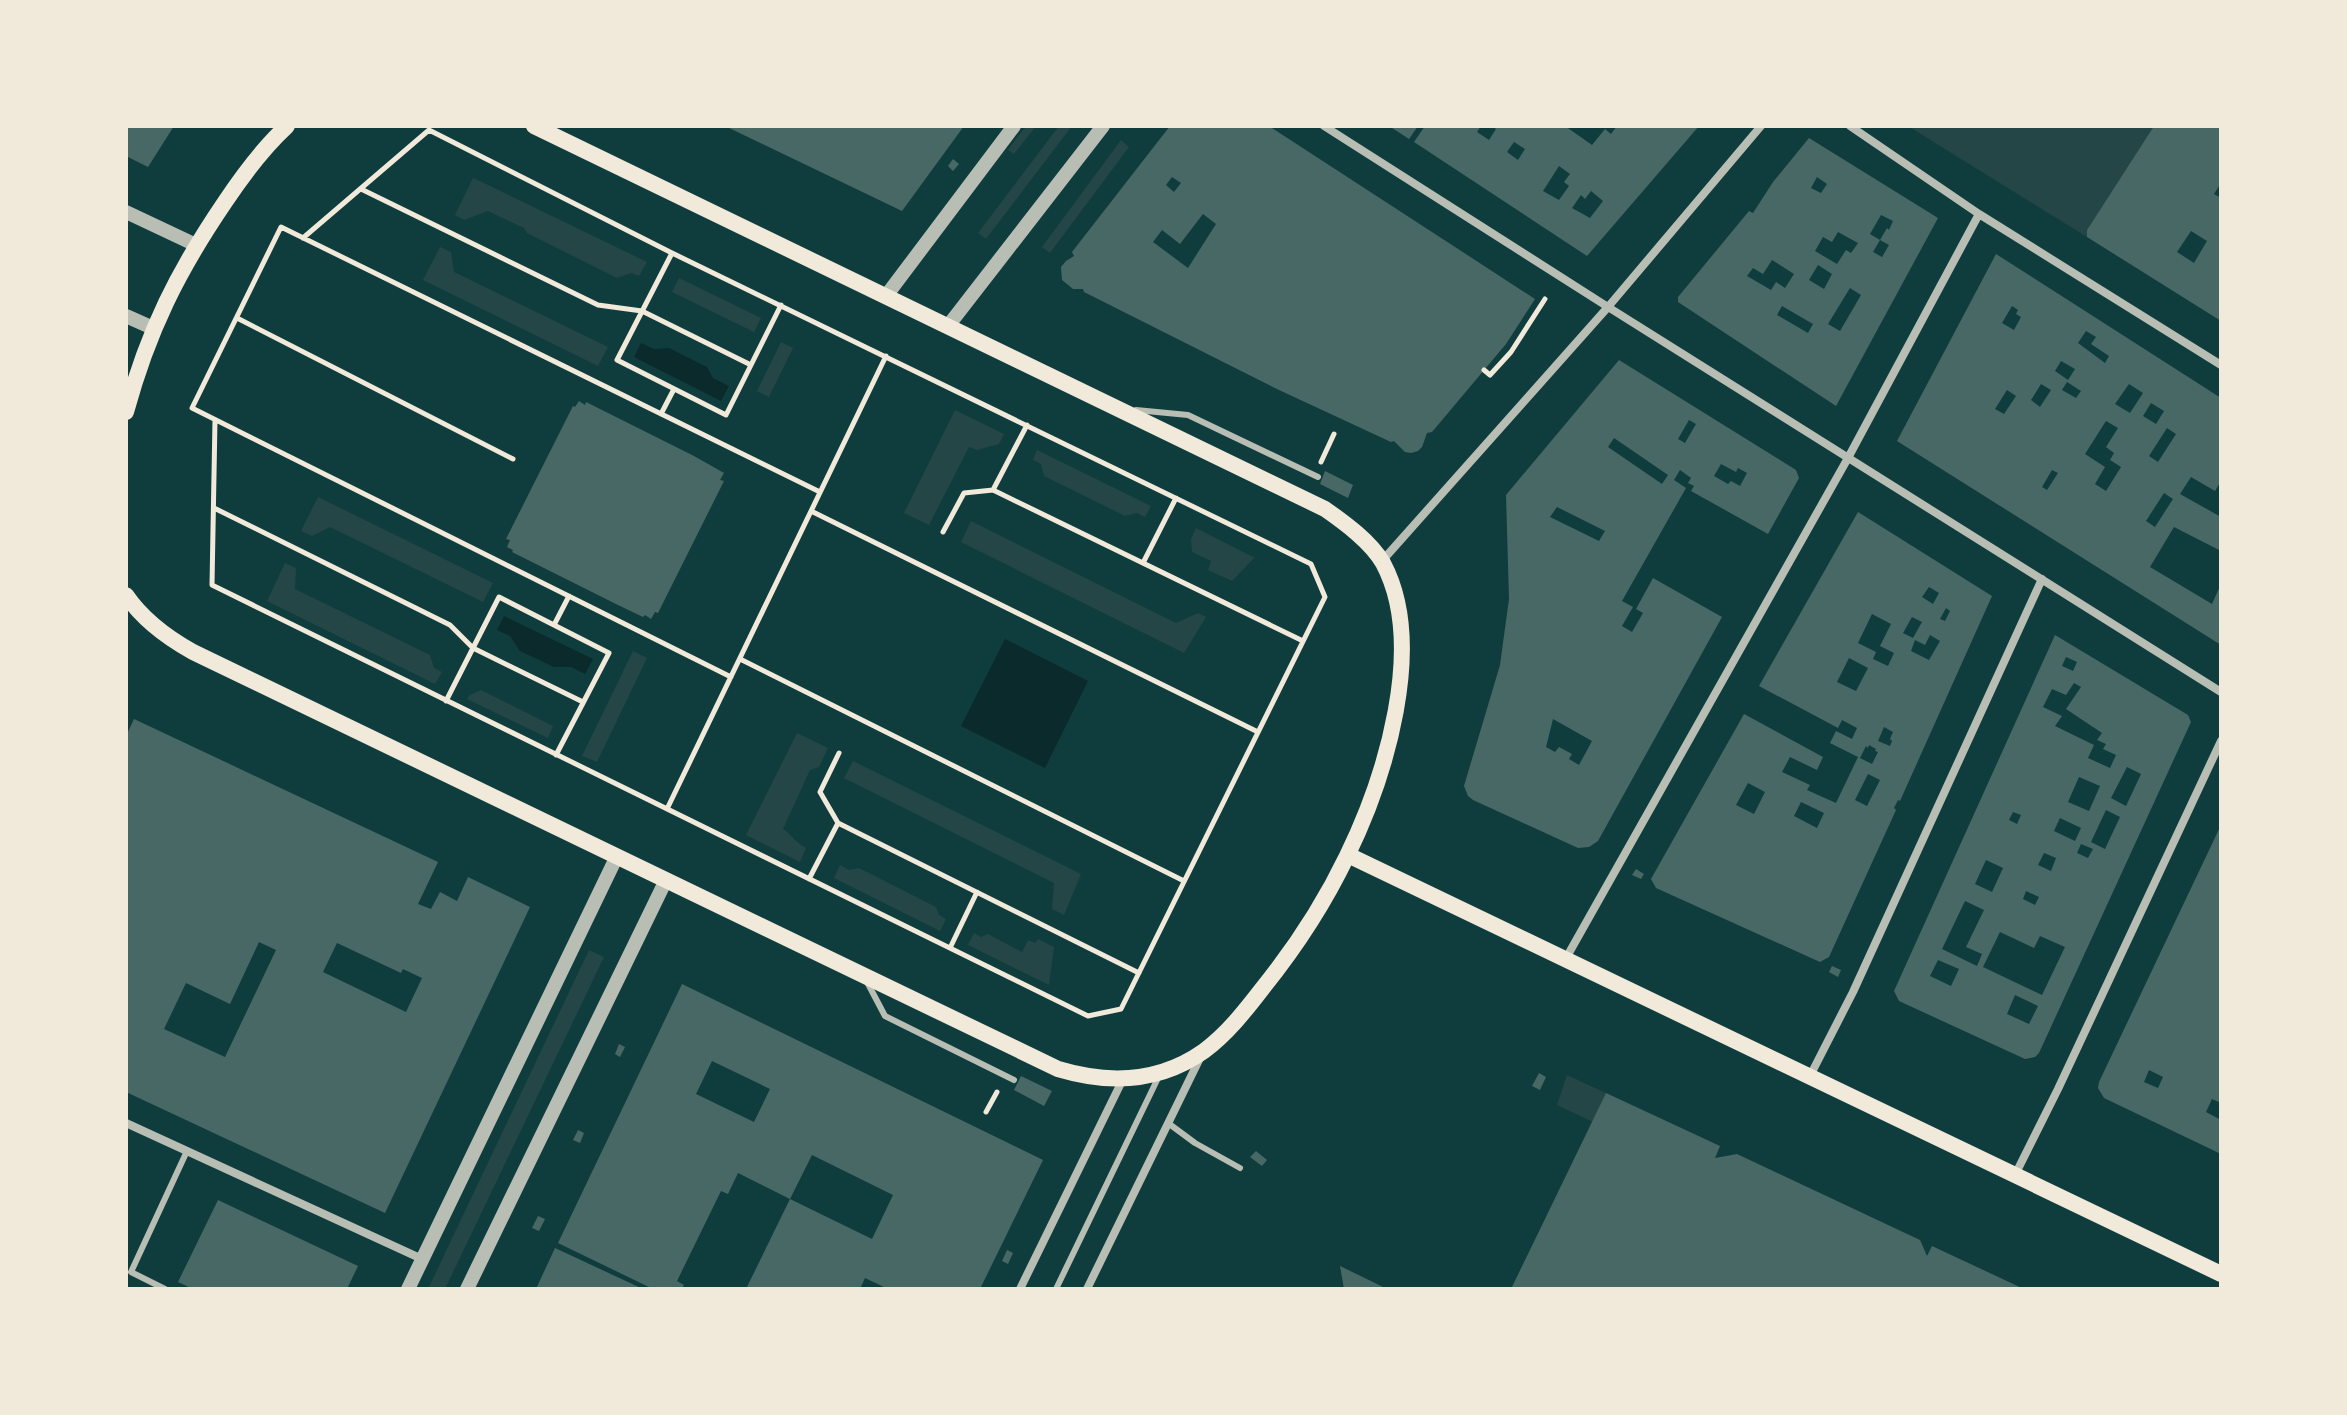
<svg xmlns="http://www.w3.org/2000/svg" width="2347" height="1415" viewBox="0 0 2347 1415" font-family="Overpass,sans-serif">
  <rect width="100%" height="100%" fill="#0f3d3e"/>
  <path fill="#244646" d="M1026,126H1036L1014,154L1008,150L962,210Z
    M1059,126H1072L986,239L978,233Z
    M1908,126H2154L2087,230V237Z
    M1121,140L1129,147L1050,253L1042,247Z
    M473,178L486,184L647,262L639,276L631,273L617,278L527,233L524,228L488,211L464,220L455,215Z
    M440,247L451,252L454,272L608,347L598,366L423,280Z
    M679,278L761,318L754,332L672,292Z
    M781,342L793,348L769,397L757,391Z
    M955,410L1004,434L999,444L977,450L969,447L929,525L904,513Z
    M1037,450L1151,506L1145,517L1137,513L1125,516L1044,476L1041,464L1033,460Z
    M318,497L493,583L483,602L330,527L312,536L301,531Z
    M971,521L1176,623L1198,613L1206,617L1184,653L961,542Z
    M1196,528L1251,556L1255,557L1232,581L1208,570L1211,561L1192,552L1191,539Z
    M285,563L296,568L295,589L430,655L434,668L442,672L435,684L267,601Z
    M633,651L647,658L597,762L582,756Z
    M481,690L553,726L548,738L467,699L470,695Z
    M797,733L828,748L819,767L810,770L783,829C792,835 796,843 806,848L800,862L746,835Z
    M853,761L1081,874L1064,915L1052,909L1054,883L844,778Z
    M840,865L849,870L859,868L936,907L939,915L946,919L940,931L834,878Z
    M974,933L981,937L988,934L1022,952L1028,940L1035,943L1038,939L1054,947L1049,985L968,945Z
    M589,950L604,957L445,1289H428Z
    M1567,1075L1606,1093L1593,1122L1557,1105Z"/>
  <path fill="#0a2a2b" d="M641,343L654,349L669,348L707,367L713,378L729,386L721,401L634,357Z
    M504,616L593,659L585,674L571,667H554L520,651L510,636L497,630Z
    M1005,639L1088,681L1045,768L961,726Z"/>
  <path fill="#486865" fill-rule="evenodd" d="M126,126H174L148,167L126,156Z
    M725,126H964L902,211Z
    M1170,126H1269L1535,299L1506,344L1432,432L1427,433L1422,447L1418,451L1411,453L1405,452L1394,441L1391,442L1279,390L1084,292L1083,289H1073L1062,280L1061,267L1066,261L1074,256L1072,252ZM1172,177L1181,183L1174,192L1166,185ZM1203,214L1216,224L1188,268L1153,242L1162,230L1180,244Z
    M1389,126H1418L1409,139Z
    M1425,126H1481L1477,132L1489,140L1496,129L1491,126H1565L1592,145L1605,129L1611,134L1617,126H1699L1587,256L1414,142ZM1514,142L1525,149L1518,160L1507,152ZM1559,166L1570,174L1564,182L1569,186L1559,200L1543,191ZM1591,191L1603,201L1590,218L1572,208L1581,195L1585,199Z
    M2154,126H2221V183L2214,194L2221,198V321L2087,237V230ZM2191,231L2207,241L2194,263L2177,252Z
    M1809,138L1938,218L1836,406L1678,302V297L1749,211L1753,213L1773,182ZM1817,177L1827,184L1821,193L1811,188ZM1881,215L1893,221L1889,230L1887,228L1880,240L1889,245L1882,257L1873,252L1880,240L1870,234ZM1838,232L1858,243L1851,253L1846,250L1837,264L1815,251L1823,237L1832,242ZM1772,260L1794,274L1785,288L1776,282L1771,290L1747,276L1753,268L1763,274ZM1818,265L1832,274L1824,289L1809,280ZM1850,288L1861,295L1840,331L1828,324ZM1782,306L1813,324L1808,333L1777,315Z
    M953,159L959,164L953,171L948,166Z
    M1996,254L2221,398V481L2215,491L2191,477L2180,494L2221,517V551L2174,527L2150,567L2212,604L2221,584V645L1897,441ZM2012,306L2018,310L2016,314L2021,317L2014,330L2002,323ZM2086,331L2096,337L2091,344L2109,356L2105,363L2078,343ZM2061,361L2075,369L2068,380L2055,371ZM2067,382L2081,391L2076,398L2062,390ZM2041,384L2051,390L2040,407L2031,400ZM2129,384L2143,393L2130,413L2115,404ZM2007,390L2016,396L2004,414L1995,409ZM2151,403L2164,411L2156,424L2143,416ZM2106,421L2118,428L2106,447L2114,453L2110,460L2121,467L2106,491L2095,484L2105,467L2085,454ZM2167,428L2176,434L2158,462L2149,456ZM2052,470L2058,473L2047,490L2042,487ZM2164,493L2173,499L2155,527L2146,521Z
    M1619,360L1796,470L1799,478L1768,534L1691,491L1694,486L1688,483L1691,478L1680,470L1674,480L1686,488L1622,601L1633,607L1622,626L1632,632L1643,613L1636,609L1653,578L1722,617L1598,841L1589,847L1578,848L1473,800L1468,796L1464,786L1500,665L1509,599L1506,495ZM1689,420L1696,424L1685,443L1678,439ZM1614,438L1668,475L1662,484L1608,447ZM1721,464L1736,472L1738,468L1747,473L1740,486L1731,481L1728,484L1714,476ZM1557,507L1605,531L1599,541L1550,517ZM1553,719L1592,741L1579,765L1569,759L1572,754L1559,747L1555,752L1546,747Z
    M579,401L585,405L586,402L694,456L724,473L720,480L724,481L658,613L655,612L651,619L645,615L643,617L618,605L512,552L513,550L507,547L510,540L506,539L573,406L575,407Z
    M1325,471L1353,485L1348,498L1320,484Z
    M1858,512L1992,596L1900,801L1898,800L1894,808L1896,810L1829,957L1820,962L1656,888L1651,879L1744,714L1823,757L1817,770L1790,757L1782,772L1810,785L1807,790L1836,803L1858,757L1872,764L1878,752L1875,751L1876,749L1869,745L1868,748L1866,746L1860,758L1830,743L1836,731L1852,739L1857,728L1842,720L1838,728L1759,686ZM1929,587L1939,593L1933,604L1922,597ZM1946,608L1950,611L1945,621L1940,619ZM1872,614L1891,624L1880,646L1894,653L1888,666L1873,659L1876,652L1858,643ZM1912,617L1922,622L1913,638L1903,633ZM1930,635L1940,641L1929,660L1911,651L1915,640L1925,645ZM1849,658L1868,668L1856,691L1837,682ZM1884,727L1893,732L1890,739L1892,741L1890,746L1878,741ZM1868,774L1880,780L1867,806L1855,800ZM1748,783L1765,792L1754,814L1736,805ZM1801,802L1824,813L1817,828L1794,816Z
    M2055,635L2188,715L2191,722L2039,1053L2035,1057L2025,1059L1899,1001L1894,991ZM2066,657L2077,662L2073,671L2062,666ZM2074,683L2081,687L2066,709L2102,733L2097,740L2106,744L2103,749L2116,755L2110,768L2088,758L2094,745L2055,726L2062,716L2043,707L2052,689L2066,695ZM2127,767L2141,774L2126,806L2111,798ZM2079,777L2100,786L2089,811L2068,802ZM2106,810L2120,817L2105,849L2091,842ZM2013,812L2021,815L2017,824L2009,820ZM2060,818L2081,828L2075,841L2054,831ZM2081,844L2093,849L2088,858L2077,853ZM2044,853L2056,858L2051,871L2038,865ZM1986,860L2003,868L1992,892L1975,884ZM2026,891L2039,897L2035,905L2023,899ZM1965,901L1984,910L1966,947L1982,954L1977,966L1942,949ZM2000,932L2034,948L2040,936L2065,947L2042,995L1983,967ZM1938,960L1959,969L1951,986L1930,976ZM2015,995L2038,1006L2029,1024L2007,1014Z
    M134,719L438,862L418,904L431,909L440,892L457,901L468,877L530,907L385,1213L126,1092V736ZM259,942L276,950L225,1057L164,1029L186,983L230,1004ZM337,943L401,973L403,969L422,978L406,1012L323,972Z
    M2221,825V1103L2212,1099L2206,1112L2221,1120V1154L2104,1098L2098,1088L2099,1082ZM2149,1070L2163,1077L2158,1088L2144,1082Z
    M1636,869L1644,874L1641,879L1632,875Z
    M1832,966L1841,970L1838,977L1829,972Z
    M682,984L1043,1160L980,1289H888L865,1278L860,1289H746L790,1199L872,1239L893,1195L812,1155L790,1199L738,1173L728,1194L721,1191L677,1281L684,1285L682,1289H653L558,1243ZM712,1061L770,1089L754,1122L696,1094Z
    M619,1044L625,1047L620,1057L615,1054Z
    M1539,1073L1546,1077L1540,1090L1532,1086Z
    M1021,1076L1052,1091L1044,1106L1014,1090Z
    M1606,1093L1720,1146L1715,1158L1737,1154L1920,1240L1927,1256L1932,1246L2024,1289H1511Z
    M578,1130L584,1133L580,1143L573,1140Z
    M1256,1151L1267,1160L1262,1166L1250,1157Z
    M218,1200L358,1266L347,1289H193L178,1282Z
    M538,1216L545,1219L539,1231L532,1228Z
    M555,1248L643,1289H536Z
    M1007,1250L1013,1253L1008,1264L1002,1261Z
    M1340,1266L1375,1283L1387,1289H1344Z"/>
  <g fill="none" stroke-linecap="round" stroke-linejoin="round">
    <path stroke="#f1e9da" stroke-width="5" d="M361,189L598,305L642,311L751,365
      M672,253L617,360L726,415L781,305
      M237,318L513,459
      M1484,370L1490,375L1511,352L1545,299
      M661,414L674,389
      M215,420L212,585L1088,1016L1121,1009L1325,597L1311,564L672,253L429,130L303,238
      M1027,425L993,490L1303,641
      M1321,462L1334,434
      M214,508L450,625L473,648L583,702
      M811,511L1258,732
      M943,532L964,493L993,490
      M1143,563L1176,498
      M554,625L569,596
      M740,659L1184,881
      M731,677L192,408L281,227L820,492
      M446,701L499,597L609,653L556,755
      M667,809L886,356
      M838,823L820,792L839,753
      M809,879L838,823L1139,973
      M950,948L977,892
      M986,1112L997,1092"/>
    <path stroke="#b8beb3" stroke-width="6" d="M1136,410L1188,415L1318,477
      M866,980L885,1016L1014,1080
      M1168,1123L1195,1143L1240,1168
      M165,1289L131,1272L187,1151
      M1056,1289L1159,1076"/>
    <path stroke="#b8beb3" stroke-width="8" d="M1324,126L1608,307L2221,692
      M1850,126L1979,214L2221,365
      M1382,561L1608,307L1761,126
      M1565,960L1848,458L1979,214
      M1810,1076L1853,992L2042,579
      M126,1123L422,1259
      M2015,1175L2058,1089L2221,741
      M1020,1289L1123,1079
      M1087,1289L1201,1056"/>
    <path stroke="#b8beb3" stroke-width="14" d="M126,212L196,245
      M886,296L1014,126
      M126,316L153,328
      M948,326L1103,126
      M408,1289L617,856
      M467,1289L666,880"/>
    <path stroke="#f1e9da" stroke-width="16" d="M126,412C148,331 178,271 225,202C243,175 263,148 287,126
      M126,595C143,620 166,637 193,652L1058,1069C1108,1084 1159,1083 1204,1051C1227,1034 1245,1011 1262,989C1295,948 1324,904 1347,856C1385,778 1427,645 1383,563C1371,542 1345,523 1325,509L534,126
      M1348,855L2221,1274"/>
  </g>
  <rect width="2347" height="1415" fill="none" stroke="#f1e9da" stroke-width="256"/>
</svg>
